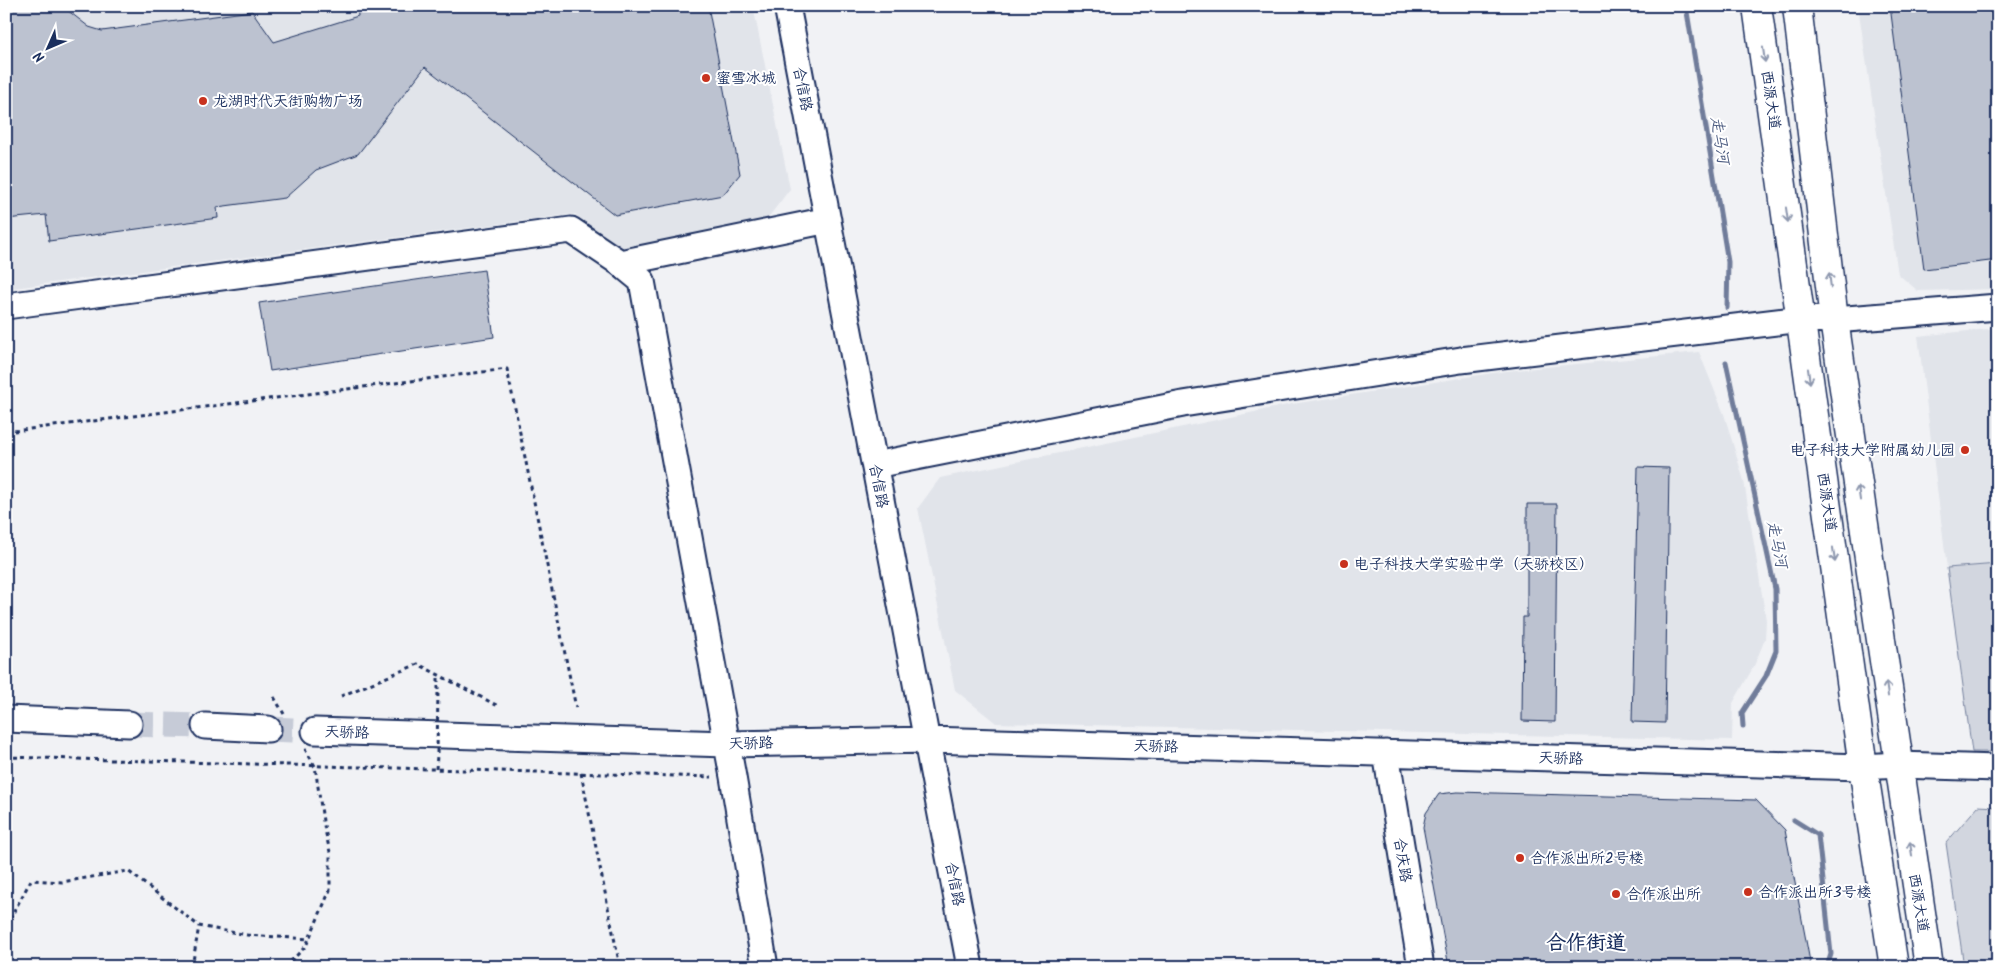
<svg xmlns="http://www.w3.org/2000/svg" width="2004" height="973" viewBox="0 0 2004 973" font-family="Kalam,'LXGW WenKai TC',sans-serif">
  <rect width="100%" height="100%" fill="#f1f2f5"/>
  <filter id="ink" filterUnits="userSpaceOnUse"><feTurbulence type="fractalNoise" baseFrequency=".02" numOctaves="2"/><feDisplacementMap in="SourceGraphic" scale="10" xChannelSelector="R" yChannelSelector="G"/><feConvolveMatrix kernelMatrix="1 2 1 2 8 2 1 2 1" color-interpolation-filters="sRGB"/></filter>
  <g filter="url(#ink)">
    <path fill="#e1e4ea" d="M6,6H753L790,189L764,223L627,254L575,214L6,289Z
      M1858,6H1998V289L1918,291L1898,274Z
      M1998,328V564L1947,568L1918,336Z
      M1699,352L1724,414L1744,481L1766,620L1765,639L1754,666L1733,703L1732,740L996,723L955,690L918,508L940,478L1292,404L1506,371Z"/>
    <path fill="#d2d6df" stroke="#76829e" d="M1998,564V752H1972L1947,568Z
      M1978,806L1998,807V967H1964L1946,843Z"/>
    <g fill="none" stroke-linecap="round" stroke-linejoin="round">
      <path stroke="#707c9a" stroke-width="5" d="M1686,6L1728,262L1727,308
        M1726,362L1775,589L1776,651L1766,676L1742,713L1743,726
        M1794,820L1818,835L1831,954L1827,967"/>
    </g>
    <path fill="#bcc2d0" stroke="#1b2f5e" d="M6,6H62L89,27L102,31L252,11L274,42L358,16L357,6H708L740,174L723,195L615,215L425,67L358,154L316,170L285,198L217,207L218,218L49,241L46,215L6,219Z
      M1890,6H1998V260L1924,269Z
      M484,270L494,337L270,371L259,303Z
      M1638,467L1669,468L1665,723L1632,722Z
      M1527,504H1557L1555,722L1522,721L1523,617H1527Z
      M1457,792L1756,800L1785,830L1811,967H1449L1423,827L1426,813L1439,794Z"/>
    <g fill="none" stroke-linecap="round" stroke-linejoin="round">
      <path stroke="#c6cbd7" stroke-width="25" stroke-dasharray="25 12" stroke-linecap="butt" d="M129,724L205,726
        M268,729L315,731"/>
      <defs>
        <path id="minor" d="M787,6L970,967
          M620,263L828,220
          M6,306L571,230L620,263L642,281L733,777L765,967
          M875,465L1183,404L1461,360L1802,319L1834,320L1998,307
          M6,719L129,724
          M205,726L268,729
          M315,731L727,744L928,740L1863,767L1898,765L1998,768
          M1386,753L1421,967"/>
        <path id="major" d="M1757,6L1863,767L1894,967
          M1797,6L1834,320L1929,967"/>
      </defs>
      <use href="#minor" stroke="#1b2f5e" stroke-width="29"/>
      <use href="#major" stroke="#1b2f5e" stroke-width="31"/>
      <path stroke="#1b2f5e" stroke-width="3" stroke-dasharray="4 4" stroke-linecap="butt" d="M6,432L507,369L576,708
        M438,690V675
        M341,696L418,664L498,706
        M274,697L284,714
        M6,757L712,777
        M436,769L437,755
        M581,773L620,967
        M6,926L31,880L62,882L128,871L199,926L247,935L310,939
        M192,967L199,926
        M285,967L306,946L330,890V852L323,821L315,766L305,749"/>
      <use href="#minor" stroke="#fff" stroke-width="25"/>
      <use href="#major" stroke="#fff" stroke-width="28"/>
      <path stroke="#1b2f5e" stroke-width="3" stroke-dasharray="4 4" stroke-linecap="butt" d="M437,753L438,690"/>
    </g>
    <defs><path id="oneway-shaft" d="M-6 0H5M1.5-3L5.5 0L1.5 3" fill="none" stroke-width="1.6" stroke-linecap="round" stroke-linejoin="round" transform="scale(1.25)"/></defs>
    <g stroke="#8d97ae">
      <use href="#oneway-shaft" transform="translate(1764 55) rotate(82)"/>
      <use href="#oneway-shaft" transform="translate(1787 215) rotate(82)"/>
      <use href="#oneway-shaft" transform="translate(1830 280) rotate(-97)"/>
      <use href="#oneway-shaft" transform="translate(1809 376) rotate(82)"/>
      <use href="#oneway-shaft" transform="translate(1859 493) rotate(-98)"/>
      <use href="#oneway-shaft" transform="translate(1834 555) rotate(82)"/>
      <use href="#oneway-shaft" transform="translate(1887 689) rotate(-98)"/>
      <use href="#oneway-shaft" transform="translate(1911 849) rotate(-99)"/>
    </g>
  </g>
  <g fill="#c8321e" stroke="#fff" stroke-width="2">
    <circle cx="706" cy="78" r="5"/>
    <circle cx="203" cy="101" r="5"/>
    <circle cx="1965" cy="450" r="5"/>
    <circle cx="1344" cy="564" r="5"/>
    <circle cx="1520" cy="858" r="5"/>
    <circle cx="1748" cy="892" r="5"/>
    <circle cx="1616" cy="894" r="5"/>
  </g>
  <g text-anchor="middle" stroke-width="4" stroke-linejoin="round" paint-order="stroke">
    <g font-size="15" fill="#1b2f5e" stroke="#fff" text-anchor="start">
      <text x="716" y="83">蜜雪冰城</text>
      <text x="213" y="106">龙湖时代天街购物广场</text>
      <text x="1955" y="455" text-anchor="end">电子科技大学附属幼儿园</text>
      <text x="1354" y="569">电子科技大学实验中学（天骄校区）</text>
      <text x="1530" y="863">合作派出所2号楼</text>
      <text x="1758" y="897">合作派出所3号楼</text>
      <text x="1626" y="899">合作派出所</text>
    </g>
    <g font-size="15" fill="#1b2f5e" stroke="#fff">
      <text transform="translate(803 89) rotate(79)" y="5">合信路</text>
      <text transform="translate(1771 100) rotate(82)" y="5">西源大道</text>
      <text transform="translate(879 486) rotate(79)" y="5">合信路</text>
      <text transform="translate(1827 502) rotate(82)" y="5">西源大道</text>
      <text transform="translate(347 732) rotate(2)" y="5">天骄路</text>
      <text transform="translate(751 743) rotate(-1)" y="5">天骄路</text>
      <text transform="translate(1156 746) rotate(2)" y="5">天骄路</text>
      <text transform="translate(1561 758) rotate(2)" y="5">天骄路</text>
      <text transform="translate(1403 860) rotate(81)" y="5">合庆路</text>
      <text transform="translate(955 884) rotate(79)" y="5">合信路</text>
      <text transform="translate(1919 903) rotate(81)" y="5">西源大道</text>
    </g>
    <g font-size="16" font-style="italic" fill="#4c5c81" stroke="#fff">
      <text transform="translate(1721 140) rotate(81)" y="6">走马河</text>
      <text transform="translate(1778 544) rotate(78)" y="6">走马河</text>
    </g>
    <g font-size="20" font-weight="bold" fill="#1b2f5e" stroke="#fff">
      <text x="1586" y="949">合作街道</text>
    </g>
  </g>
  <rect width="2004" height="973" fill="none" stroke="#fff" stroke-width="25"/>
  <rect x="12" y="12" width="1979" height="948" fill="none" stroke="#1b2f5e" stroke-width="2" filter="url(#ink)"/>
  <g transform="translate(48 48) rotate(225)" stroke="#ffffff" stroke-width="4" paint-order="stroke">
  <path d="M0-4L9 19L0 12L-9 19Z" fill="#1b2f5e"/>
  <text y="-8" font-size="14" font-weight="bold" text-anchor="middle" fill="#1b2f5e">N</text>
  </g>
</svg>
